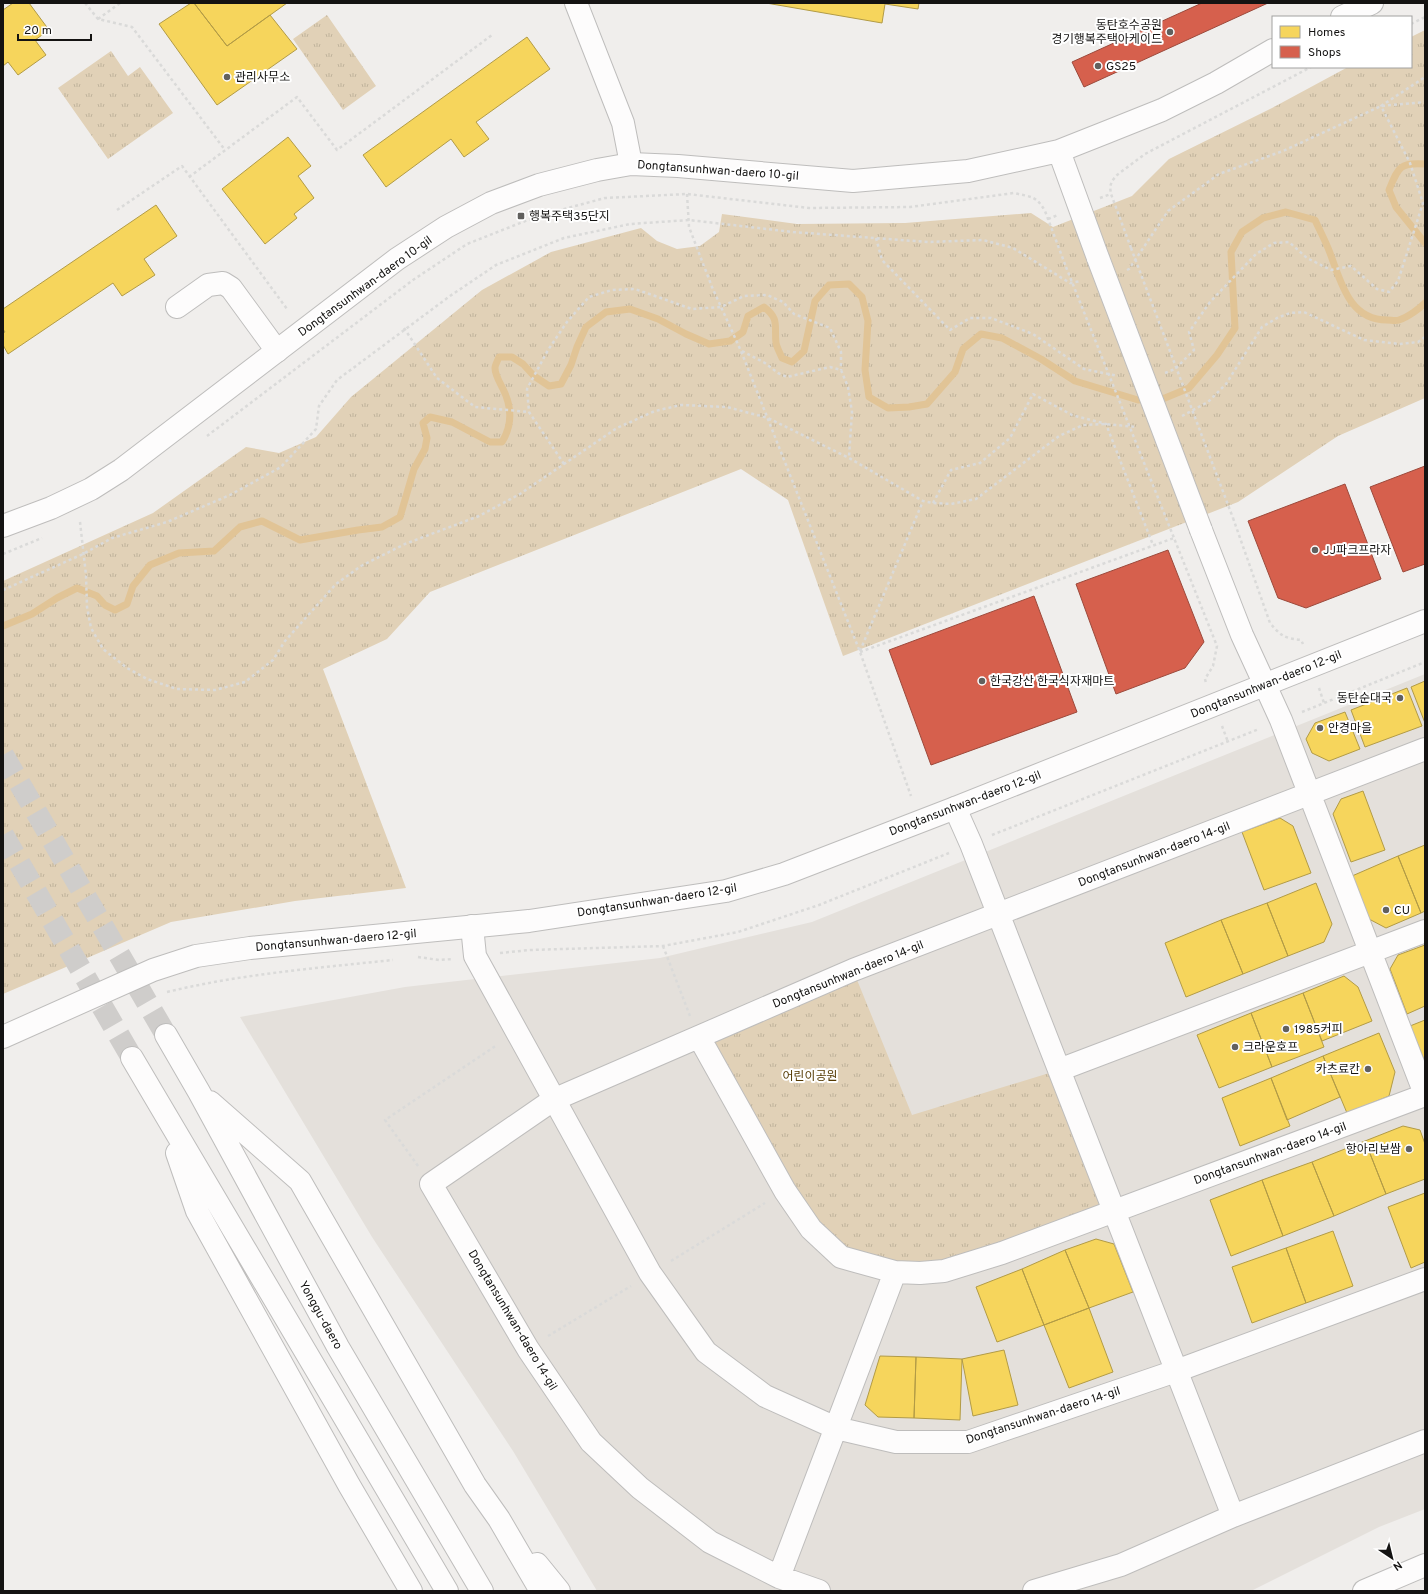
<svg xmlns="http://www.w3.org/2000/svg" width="1428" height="1594" viewBox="0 0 1428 1594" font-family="Overpass,'Noto Sans KR',sans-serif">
  <defs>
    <pattern id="park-tufts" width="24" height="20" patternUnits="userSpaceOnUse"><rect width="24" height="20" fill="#e1d1b7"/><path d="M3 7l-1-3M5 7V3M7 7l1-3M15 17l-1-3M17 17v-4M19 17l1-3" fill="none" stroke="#c0b39c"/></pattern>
  </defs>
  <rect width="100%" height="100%" fill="#f0eeec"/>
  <path fill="#e4e0db" d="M1425,674V1509L1379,1527L1251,1591H597L513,1451L372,1237L240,1017L405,987L660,958L812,922Z"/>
  <path fill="url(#park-tufts)" d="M327,15L376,86L343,110L293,39Z
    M1425,30V398L1338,436L1238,502L843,656L788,500L741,469L430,592L387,639L323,669L406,888L295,901L171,922L3,994V581L153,513L246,447L279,453L316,437L351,397L482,290L551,252L641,228L657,241L677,249L700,246L719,232L722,214L797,224L905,223L1031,213L1053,227L1132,196L1169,159L1272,108L1348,67H1411V37Z
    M111,51L128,76L140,67L173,113L108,159L58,88Z
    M853,970L912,1115L1059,1070L1114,1211L1062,1231L895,1272L811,1229L699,1037Z"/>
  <path fill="#f6d55c" stroke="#b29b46" d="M13,3H29L49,30L35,40L46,55L18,75L8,62L3,66V10Z
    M191,3H194L227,46L270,15L297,49L217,105L159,24Z
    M194,3H287L227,46Z
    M766,3H919L918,9L885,4L882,23Z
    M527,37L550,69L476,122L489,139L464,157L451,139L386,187L363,155Z
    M288,137L311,166L298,176L314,198L294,214L297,218L265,244L222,189Z
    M156,205L177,236L144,259L155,275L122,296L113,283L8,354L3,345V333L5,332L3,329V309Z
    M1425,681V723L1411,687Z
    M1407,688L1422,726L1365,747L1351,710Z
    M1345,712L1360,749L1329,761L1312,753L1306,739L1315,723Z
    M1363,791L1385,850L1351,862L1333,814L1341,799Z
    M1280,818L1293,826L1311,873L1264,890L1242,832Z
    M1425,845V911L1421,913L1398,856Z
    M1398,856L1421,913L1386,928L1369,919L1352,876Z
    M1316,883L1332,924L1324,942L1288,956L1267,903Z
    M1267,903L1288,956L1243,974L1221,920Z
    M1221,920L1243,974L1186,997L1165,943Z
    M1425,945V1006L1407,1014L1390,969L1398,955Z
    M1344,976L1358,987L1372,1021L1322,1041L1303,993Z
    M1303,993L1324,1047L1272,1067L1251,1013Z
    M1251,1013L1272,1067L1219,1088L1197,1035Z
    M1425,1020V1062L1410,1026Z
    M1379,1033L1395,1072L1389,1096L1347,1113L1323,1056Z
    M1323,1056L1340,1097L1287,1120L1271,1078Z
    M1271,1078L1290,1126L1240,1146L1222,1098Z
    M1403,1126L1420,1130L1425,1144V1179L1386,1194L1365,1141Z
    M1365,1141L1386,1194L1334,1216L1312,1162Z
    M1312,1162L1334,1216L1283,1236L1262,1180Z
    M1262,1180L1283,1236L1231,1256L1210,1200Z
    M1425,1193V1262L1411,1268L1388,1207Z
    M1333,1231L1353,1286L1306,1303L1286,1248Z
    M1096,1239L1114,1244L1133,1292L1089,1308L1065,1250Z
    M1286,1248L1306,1303L1252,1323L1232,1267Z
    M1065,1250L1089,1308L1044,1325L1022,1269Z
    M1022,1269L1044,1325L997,1342L976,1287Z
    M1089,1308L1113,1372L1069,1388L1044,1325Z
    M1004,1350L1018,1405L973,1416L962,1359Z
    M880,1356L916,1357L914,1418L878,1417L865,1405Z
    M916,1357L962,1359L960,1420L914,1418Z"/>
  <path fill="#d6604d" stroke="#9c493b" d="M1202,3H1268L1084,87L1072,62Z
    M1425,466V564L1403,572L1370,487Z
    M1345,484L1381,579L1306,608L1278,598L1248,521Z
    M1168,550L1204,642L1185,668L1116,694L1076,584Z
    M1034,596L1077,712L931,765L889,650Z"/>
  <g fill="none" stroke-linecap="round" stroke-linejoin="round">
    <path stroke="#e1c496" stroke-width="7" d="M1425,164C1399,162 1398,168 1389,190L1396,207L1425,243
      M3,626L32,614L57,598L77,588L97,596L105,605L115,610L127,604L133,586L150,565L179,553L214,551L240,527L262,521L300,540L358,530L382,527L400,517L414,469L425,449L427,438L423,423L430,417L452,422L490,442H502C513,424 512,407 503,389C500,383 495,375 495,368C495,365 498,360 499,357H512L523,364L534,376L549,386L561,384L571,365L577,347L586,327L606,312L630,309L658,319L686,334L709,344L730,341L743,332L748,316L764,307C780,319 774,326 776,343C777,348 780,353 782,358L792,362L804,351L815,301L829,285L849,284L862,297L868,321L865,370L869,397L888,408L909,407L927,404L955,372L963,349L981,334L1002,338L1041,359L1075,381L1138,400L1165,398L1189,388L1217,355L1235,328L1231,252L1242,232L1263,218L1286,212L1315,220C1320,231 1326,242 1330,253C1341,282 1349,320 1387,320C1391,320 1396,321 1399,320C1408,317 1419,309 1425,303"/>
    <path stroke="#cfcdcb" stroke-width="22" stroke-dasharray="22 11" stroke-linecap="butt" d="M3,755L166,1035
      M3,835L132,1058"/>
    <defs>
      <path id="street" d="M576,3L623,123L631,164
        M177,307L208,285L223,283L231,288L277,351
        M1265,685L1281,720L1425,1094
        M955,808L971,844L1233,1516
        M472,926L475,956L650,1273L706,1352L765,1396L836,1428L896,1442H968L1176,1371L1425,1279
        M699,1037L785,1191L811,1229L841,1257L895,1272L920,1273L944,1271L1002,1253L1425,1095
        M1059,1070L1425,931
        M779,1577L895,1272
        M819,1591L779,1577L710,1542L640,1488L591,1442L528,1349L431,1184L553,1100L853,970L1425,749
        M1034,1591L1121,1565L1233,1516L1425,1441"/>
      <path id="secondary" d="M1342,17L1372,3
        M1059,151L1098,258
        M3,526L51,508L91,489L121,470L397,259L446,227L491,203L539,185L597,170L631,164L678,166L853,181L968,171L1059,151L1107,132L1162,110L1216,83L1273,50
        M1201,530L1242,635L1265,685
        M3,1037L153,970L196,956L250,948L529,921L726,891L784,874L955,808L1425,621
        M1364,1591L1425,1565"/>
      <path id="highway" d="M166,1035L199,1092L338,1347L482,1591
        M132,1058L447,1591
        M210,1102L300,1181L475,1485L499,1519L541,1591
        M177,1153L197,1211L349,1485L411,1591
        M537,1564L559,1591"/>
    </defs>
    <use href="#street" stroke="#bebdbc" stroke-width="24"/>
    <use href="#secondary" stroke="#bebdbc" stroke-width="24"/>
    <use href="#highway" stroke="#bebdbc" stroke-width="24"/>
    <path stroke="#dadad9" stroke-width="2.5" stroke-dasharray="3 3" stroke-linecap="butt" d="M85,3L98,19L132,27L225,150
      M98,19L120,3
      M1411,24L1425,17
      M189,177L297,97L337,150L492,35
      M687,194L689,227L712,287L741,351L860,652L911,796
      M1100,198L1111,194
      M117,210L182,166L287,309
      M1048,219L1058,215
      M876,238L882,260L950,330L970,318H991L1033,334L1084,369L1118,376
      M1131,248L1111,194L1110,187L1112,181L1117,175L1145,154L1311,67
      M1127,270L1129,269L1168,211L1219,174L1283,151L1381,106L1425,102
      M404,328L437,378L475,407L529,412
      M742,351L765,363L778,373L787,377L830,367L841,370L848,387L852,412L849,457
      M1165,373L1175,369L1194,350L1189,332L1210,302L1256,254L1274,243L1289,242L1307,258L1331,270L1351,266L1377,289L1389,292L1398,281L1423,203L1410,163L1381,106L1425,77
      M1182,416L1208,402L1226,384L1262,327L1277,318L1290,313L1304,312L1364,340L1400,344L1418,342L1425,337
      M207,436L413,280L467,244L538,216L605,198L687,194L809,208L910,207L1014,193C1030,197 1036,195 1045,211L1066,267
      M564,464L529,412L527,389L548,350L567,322L589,297L612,290L635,289L692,309L721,307L744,296L767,295L783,302L794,314L830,328L841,352V370
      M933,503L951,470L980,463L1010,438L1033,394L1072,415L1106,424L1153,545
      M1233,518L1270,623C1281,636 1284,638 1301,640L1303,644
      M80,522L86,575L87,607L91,628L103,649L127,668L147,679L177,689L215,690L245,682L273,660L285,641L336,584L361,566L405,544L479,516L520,494L617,428L655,411L681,405L727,407L768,418L849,458L923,501L933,503L951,504L976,499L1059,436L1083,425L1106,424L1136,427
      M3,554L42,538
      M3,590L83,554L112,538L167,522L230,495L281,467L316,429L319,406L337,380L450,296L496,265L564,238L630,224L689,220L793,232L928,242L983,240L1013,248L1070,283L1081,281
      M860,651L923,501
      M860,652L1174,538L1217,646L1213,666L1205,679L1206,683
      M1319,688L1324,703
      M1302,712L1425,662
      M1222,726L1228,742
      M992,835L1259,729
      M663,946L690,1016
      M500,953L530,950L663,946L738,932L819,905L949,853
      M418,957L439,960L453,959
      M167,992C241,974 317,968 393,960
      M418,1166L385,1120L497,1045
      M671,1261L765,1203
      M548,1336L631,1286"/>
    <use href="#street" stroke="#fdfcfc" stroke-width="22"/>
    <use href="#secondary" stroke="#fdfcfc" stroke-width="22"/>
    <use href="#highway" stroke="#fdfcfc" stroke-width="22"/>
    <defs>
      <path id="secondary-bridge" d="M1098,258L1201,530"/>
    </defs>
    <use href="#secondary-bridge" stroke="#bebdbc" stroke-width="24" stroke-linecap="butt"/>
    <path stroke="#dadad9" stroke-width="2.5" stroke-dasharray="3 3" stroke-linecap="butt" d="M1131,248L1233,518
      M1066,267L1174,538"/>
    <use href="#secondary-bridge" stroke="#fdfcfc" stroke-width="22"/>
  </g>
  <g fill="#61605e" stroke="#fff" stroke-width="1.5">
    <circle cx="1170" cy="32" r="4"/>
    <circle cx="1098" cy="66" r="4"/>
    <circle cx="227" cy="77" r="4"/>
    <rect x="517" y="212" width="8" height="8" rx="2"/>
    <circle cx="1315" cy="550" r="4"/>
    <circle cx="982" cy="681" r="4"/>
    <circle cx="1400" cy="698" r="4"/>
    <circle cx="1320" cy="728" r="4"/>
    <circle cx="1386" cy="910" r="4"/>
    <circle cx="1286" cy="1029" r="4"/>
    <circle cx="1235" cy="1047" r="4"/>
    <circle cx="1368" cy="1069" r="4"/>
    <circle cx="1409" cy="1149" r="4"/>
  </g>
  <g text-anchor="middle" stroke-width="4" stroke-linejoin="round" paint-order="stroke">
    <g font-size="12" fill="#141312" stroke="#fff" text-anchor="start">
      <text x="1162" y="29" text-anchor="end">동탄호수공원<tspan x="1162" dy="14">경기행복주택아케이드</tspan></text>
      <text x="1106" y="70">GS25</text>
      <text x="235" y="81">관리사무소</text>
      <text x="529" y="220">행복주택35단지</text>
      <text x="1323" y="554">JJ파크프라자</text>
      <text x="990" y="685">한국강산 한국식자재마트</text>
      <text x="1392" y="702" text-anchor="end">동탄순대국</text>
      <text x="1328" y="732">안경마을</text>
      <text x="1394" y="914">CU</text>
      <text x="1294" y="1033">1985커피</text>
      <text x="1243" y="1051">크라운호프</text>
      <text x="1360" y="1073" text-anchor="end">카츠료칸</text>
      <text x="1401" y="1153" text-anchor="end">항아리보쌈</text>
    </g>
    <g font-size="12" fill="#141312" stroke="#fff">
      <text transform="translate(718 170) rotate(4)" y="4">Dongtansunhwan-daero 10-gil</text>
      <text transform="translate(365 286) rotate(-36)" y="4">Dongtansunhwan-daero 10-gil</text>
      <text transform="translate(1266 684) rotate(-22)" y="4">Dongtansunhwan-daero 12-gil</text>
      <text transform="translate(965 803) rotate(-21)" y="4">Dongtansunhwan-daero 12-gil</text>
      <text transform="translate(1154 854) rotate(-21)" y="4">Dongtansunhwan-daero 14-gil</text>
      <text transform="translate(657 900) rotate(-9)" y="4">Dongtansunhwan-daero 12-gil</text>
      <text transform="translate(336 940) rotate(-5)" y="4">Dongtansunhwan-daero 12-gil</text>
      <text transform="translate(848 974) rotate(-22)" y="4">Dongtansunhwan-daero 14-gil</text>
      <text transform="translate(1270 1153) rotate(-20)" y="4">Dongtansunhwan-daero 14-gil</text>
      <text transform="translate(321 1315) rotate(61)" y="4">Yonggu-daero</text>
      <text transform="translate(513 1320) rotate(59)" y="4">Dongtansunhwan-daero 14-gil</text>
      <text transform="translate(1043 1415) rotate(-18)" y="4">Dongtansunhwan-daero 14-gil</text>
    </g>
    <g font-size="12" fill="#553a02" stroke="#fff">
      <text x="810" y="1080">어린이공원</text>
    </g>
  </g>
  <rect width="1428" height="1594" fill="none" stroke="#141312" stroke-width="8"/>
  <rect x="1272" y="16" width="140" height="52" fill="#ffffff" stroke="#a1a1a0"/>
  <rect x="1280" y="26" width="20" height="12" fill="#f6d55c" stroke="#a1a1a0"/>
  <text x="1308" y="36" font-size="12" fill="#141312">Homes</text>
  <rect x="1280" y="46" width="20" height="12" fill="#d6604d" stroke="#a1a1a0"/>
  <text x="1308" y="56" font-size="12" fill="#141312">Shops</text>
  <g transform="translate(1392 1558) rotate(145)" stroke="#ffffff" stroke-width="3" paint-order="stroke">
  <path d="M0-3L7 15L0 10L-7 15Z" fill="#141312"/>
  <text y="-6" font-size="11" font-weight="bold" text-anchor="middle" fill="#141312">N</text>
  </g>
  <path d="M18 34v6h73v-6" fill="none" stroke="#141312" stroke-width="2"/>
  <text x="24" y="34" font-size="12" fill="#141312" stroke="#ffffff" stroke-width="3" paint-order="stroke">20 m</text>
</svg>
